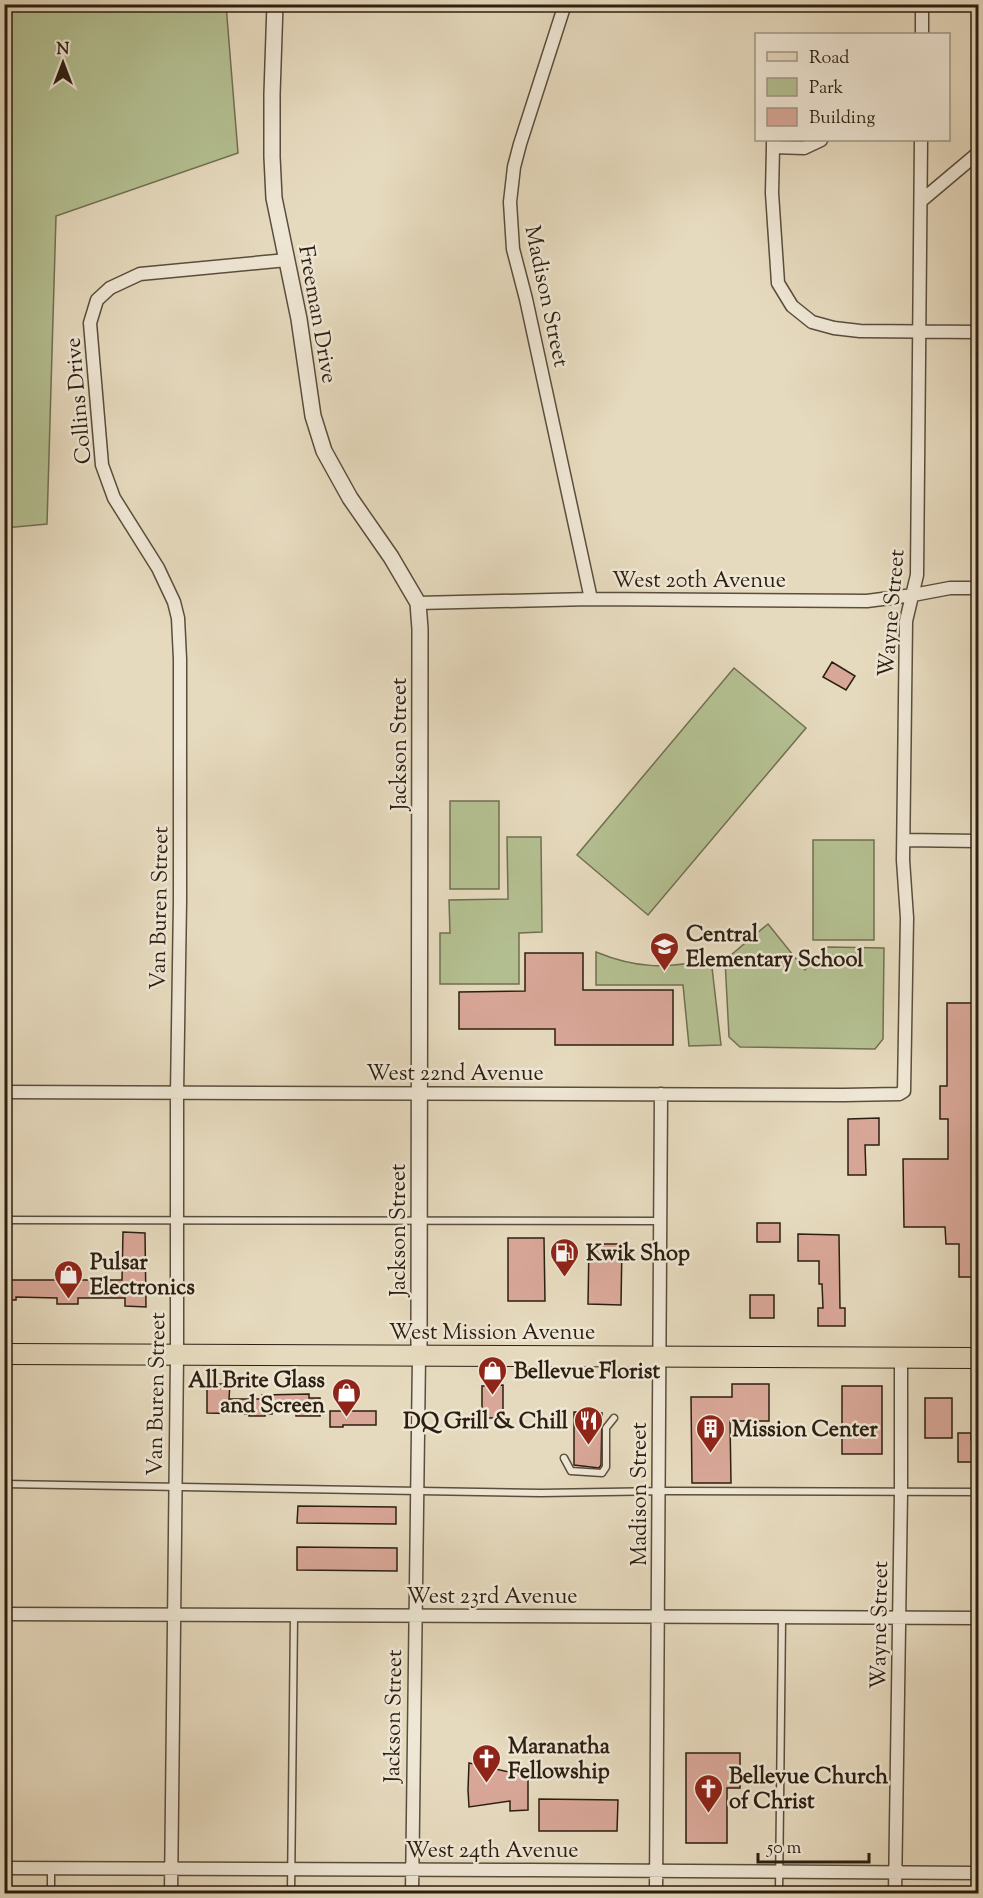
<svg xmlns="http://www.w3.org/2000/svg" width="983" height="1898" viewBox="0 0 983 1898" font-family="'Sorts Mill Goudy',serif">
  <rect width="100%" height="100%" fill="#e6dabe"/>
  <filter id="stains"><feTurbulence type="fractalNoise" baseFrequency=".00333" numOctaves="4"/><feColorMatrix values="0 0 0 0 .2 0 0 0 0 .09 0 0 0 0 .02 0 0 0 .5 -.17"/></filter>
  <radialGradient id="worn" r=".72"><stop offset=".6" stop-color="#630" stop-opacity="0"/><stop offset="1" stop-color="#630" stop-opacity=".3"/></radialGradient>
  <path fill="#b4c092" stroke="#707052" stroke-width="1.5" d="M4,5H226L238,153L56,216L47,524L5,528Z
    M734,668L806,728L648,915L577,855Z
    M450,801H499V889H450Z
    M507,837H541L542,932L519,933V984H440V933H450L449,900L508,899Z
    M813,840H874V940H813Z
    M768,924L805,970L828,947L884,948L883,1039L875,1049L740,1047L729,1037L725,960Z
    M596,952C637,969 668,969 711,959L721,1045L689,1046L683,985H596Z"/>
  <path fill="#d9a798" stroke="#2c1f11" stroke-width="1.5" d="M832,662L855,676L846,690L823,677Z
    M525,953H583V990H673V1045H555V1029H459V992L525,991Z
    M947,1003H978V1232H975V1257H978V1277H959V1244H946L945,1227H904L903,1159H948V1119H940V1086H947Z
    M879,1118V1145H865L866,1175H848V1119Z
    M757,1223H780V1242H757Z
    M123,1232L145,1233L146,1307L125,1306V1298H78V1304H57V1298L16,1297V1300H4V1280H56V1271L78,1270V1280H122Z
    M798,1234L839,1235L840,1308H845V1326H818V1308H823L822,1284H819V1261H798Z
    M508,1238H544L545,1301H508Z
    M589,1244H622L621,1305L588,1304Z
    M750,1295H774V1318H750Z
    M207,1384H230L229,1399H262V1395L309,1394V1398H320V1416H296V1412H272V1414H265V1416H249V1414L207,1413Z
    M732,1384H769V1421H730L731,1483H692L691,1397H732Z
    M503,1385V1418H482V1386Z
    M842,1386H882V1454H842Z
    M925,1398H952V1438H925Z
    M330,1411H376V1425H343V1427H330Z
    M574,1412L602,1413L601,1465L599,1468L574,1465Z
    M958,1433H971V1440H978V1462H958Z
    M298,1506L396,1507V1524L297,1523Z
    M297,1547L397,1548V1571L297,1570Z
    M686,1753H740V1788H727V1843H686Z
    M469,1763L513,1773L528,1772V1810L510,1811V1801L469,1807L468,1790Z
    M539,1799L618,1800L617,1831H539Z"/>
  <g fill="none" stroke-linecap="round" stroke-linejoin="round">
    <defs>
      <path id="service" d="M4,1220L660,1221
        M564,1458L571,1471L602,1473L606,1467V1428L614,1418
        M4,1484L541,1493L669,1491L978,1492
        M51,1894V1868
        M291,1894L294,1615
        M779,1894L782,1618"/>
      <path id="minor" d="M565,4L520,144L514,167L510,202L513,249L526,299L591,599
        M922,34V4
        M773,141V147L804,148L821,140
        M773,147L772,193L778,283L792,306L812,322L834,328L860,331L978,332
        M921,201L978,153
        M418,603L591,599L867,601L913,595L950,588H978
        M904,840L978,841
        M4,1092L844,1095L899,1094L904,1091L907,918L903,860L906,621L917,575L921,140
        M4,1614L978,1618
        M4,1868L531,1870L978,1873
        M171,1894L177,1354V1093L180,901V659L178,618L174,602L158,568L114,498L102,465L90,323L97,300L110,288L140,274L287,260
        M412,1894L419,1355
        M656,1894L661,1094
        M895,1894L901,1492V1357"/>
      <path id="tertiary" d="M275,4L272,94V157L274,198L299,319L313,416L324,451L350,498L391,557L418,603L420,629L419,1355"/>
      <path id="primary" d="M4,1354L978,1358"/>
    </defs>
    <use href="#service" stroke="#5a4e3c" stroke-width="9"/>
    <use href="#minor" stroke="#5a4e3c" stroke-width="15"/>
    <use href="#tertiary" stroke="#5a4e3c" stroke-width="18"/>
    <use href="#primary" stroke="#2c1f11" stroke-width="22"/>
    <use href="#service" stroke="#efe7d5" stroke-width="6"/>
    <use href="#minor" stroke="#efe7d5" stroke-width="12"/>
    <use href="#tertiary" stroke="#efe7d5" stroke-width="15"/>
    <use href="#primary" stroke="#e6dabe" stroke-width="20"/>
  </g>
  <defs>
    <symbol id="school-pin" viewBox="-11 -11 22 30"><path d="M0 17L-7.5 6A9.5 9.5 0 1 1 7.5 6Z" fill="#8f2418" stroke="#efe7d5"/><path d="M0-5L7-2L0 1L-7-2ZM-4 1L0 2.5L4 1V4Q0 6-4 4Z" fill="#fff"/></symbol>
    <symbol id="fuel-pin" viewBox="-11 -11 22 30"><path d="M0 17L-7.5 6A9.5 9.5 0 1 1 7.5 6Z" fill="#8f2418" stroke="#efe7d5"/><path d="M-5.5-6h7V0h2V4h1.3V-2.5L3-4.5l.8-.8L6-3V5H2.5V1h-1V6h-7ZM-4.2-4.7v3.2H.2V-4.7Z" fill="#fff"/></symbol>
    <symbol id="shop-pin" viewBox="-11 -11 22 30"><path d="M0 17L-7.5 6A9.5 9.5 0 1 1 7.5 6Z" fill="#8f2418" stroke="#efe7d5"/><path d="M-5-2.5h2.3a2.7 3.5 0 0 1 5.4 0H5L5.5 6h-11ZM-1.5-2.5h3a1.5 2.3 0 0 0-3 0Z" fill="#fff"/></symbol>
    <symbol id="restaurant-pin" viewBox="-11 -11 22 30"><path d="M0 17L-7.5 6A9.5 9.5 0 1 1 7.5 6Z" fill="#8f2418" stroke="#efe7d5"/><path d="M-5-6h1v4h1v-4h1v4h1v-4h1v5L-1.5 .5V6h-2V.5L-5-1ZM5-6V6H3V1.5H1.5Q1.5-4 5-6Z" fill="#fff"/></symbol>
    <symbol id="building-pin" viewBox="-11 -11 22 30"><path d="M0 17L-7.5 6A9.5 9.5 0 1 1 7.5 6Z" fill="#8f2418" stroke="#efe7d5"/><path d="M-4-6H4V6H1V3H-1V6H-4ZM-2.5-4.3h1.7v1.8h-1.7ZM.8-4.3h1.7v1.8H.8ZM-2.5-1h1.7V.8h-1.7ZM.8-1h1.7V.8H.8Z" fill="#fff"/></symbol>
    <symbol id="church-pin" viewBox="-11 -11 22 30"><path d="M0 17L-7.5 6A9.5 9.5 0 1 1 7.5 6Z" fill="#8f2418" stroke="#efe7d5"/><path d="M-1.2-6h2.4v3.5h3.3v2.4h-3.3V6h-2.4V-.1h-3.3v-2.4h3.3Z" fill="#fff"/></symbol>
  </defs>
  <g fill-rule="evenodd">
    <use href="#school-pin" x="648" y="930" width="33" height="45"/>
    <use href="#fuel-pin" x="548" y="1236" width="33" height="45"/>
    <use href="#shop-pin" x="52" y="1258" width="33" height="45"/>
    <use href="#shop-pin" x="476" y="1354" width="33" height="45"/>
    <use href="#shop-pin" x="330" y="1376" width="33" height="45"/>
    <use href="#restaurant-pin" x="572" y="1404" width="33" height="45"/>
    <use href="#building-pin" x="694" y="1412" width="33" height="45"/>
    <use href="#church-pin" x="470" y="1742" width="33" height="45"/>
    <use href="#church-pin" x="692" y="1772" width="33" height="45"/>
  </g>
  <g text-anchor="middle" stroke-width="5" stroke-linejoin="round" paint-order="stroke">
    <g font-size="22" fill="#2c1f11" stroke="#efe7d5">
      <text transform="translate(548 296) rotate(78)" y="8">Madison Street</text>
      <text transform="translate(319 314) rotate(80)" y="8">Freeman Drive</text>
      <text transform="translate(77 401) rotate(-95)" y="8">Collins Drive</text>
      <text x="699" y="587">West 20th Avenue</text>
      <text transform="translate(890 613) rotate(-85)" y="8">Wayne Street</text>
      <text transform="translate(398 744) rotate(-90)" y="8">Jackson Street</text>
      <text transform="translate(158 908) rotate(-89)" y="8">Van Buren Street</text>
      <text x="455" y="1080">West 22nd Avenue</text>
      <text transform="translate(397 1230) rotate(-90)" y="8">Jackson Street</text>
      <text x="492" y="1339">West Mission Avenue</text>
      <text transform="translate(155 1394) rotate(-89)" y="8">Van Buren Street</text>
      <text transform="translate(638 1494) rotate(-90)" y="8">Madison Street</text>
      <text x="492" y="1603">West 23rd Avenue</text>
      <text transform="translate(878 1625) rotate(-89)" y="8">Wayne Street</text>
      <text transform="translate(392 1716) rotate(-89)" y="8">Jackson Street</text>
      <text x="492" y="1857">West 24th Avenue</text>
    </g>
    <g font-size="22" font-weight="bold" fill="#2c1f11" stroke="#efe7d5" text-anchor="start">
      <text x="686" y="941">Central<tspan x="686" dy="25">Elementary School</tspan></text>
      <text x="586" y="1260">Kwik Shop</text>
      <text x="90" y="1269">Pulsar<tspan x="90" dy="25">Electronics</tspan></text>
      <text x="514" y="1378">Bellevue Florist</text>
      <text x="325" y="1387" text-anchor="end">All Brite Glass<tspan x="325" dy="25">and Screen</tspan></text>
      <text x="568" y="1428" text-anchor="end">DQ Grill &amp; Chill</text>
      <text x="732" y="1436">Mission Center</text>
      <text x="508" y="1753">Maranatha<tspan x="508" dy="25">Fellowship</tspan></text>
      <text x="729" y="1783">Bellevue Church<tspan x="729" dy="25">of Christ</tspan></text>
    </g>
  </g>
  <rect width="983" height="1898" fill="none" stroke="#e6dabe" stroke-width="24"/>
  <rect x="6" y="6" width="971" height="1886" fill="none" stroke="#2c1f11" stroke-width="3"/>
  <rect x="12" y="12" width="959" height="1874" fill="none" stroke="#2c1f11" stroke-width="1.5"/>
  <rect x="755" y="33" width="195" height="108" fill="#efe7d5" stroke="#a19787" stroke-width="1.5"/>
  <rect x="767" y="52" width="30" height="9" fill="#e6dabe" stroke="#a19787" stroke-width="1.5"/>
  <text x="809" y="63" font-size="18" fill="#2c1f11">Road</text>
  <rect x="767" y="78" width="30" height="18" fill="#b4c092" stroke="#a19787" stroke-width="1.5"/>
  <text x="809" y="93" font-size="18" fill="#2c1f11">Park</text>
  <rect x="767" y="108" width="30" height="18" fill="#d9a798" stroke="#a19787" stroke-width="1.5"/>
  <text x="809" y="123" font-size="18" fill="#2c1f11">Building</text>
  <g transform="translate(63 63)" stroke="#efe7d5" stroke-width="4.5" paint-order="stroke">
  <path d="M0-4.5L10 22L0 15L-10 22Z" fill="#2c1f11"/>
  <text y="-9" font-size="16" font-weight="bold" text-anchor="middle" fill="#2c1f11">N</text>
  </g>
  <path d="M758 1853v9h111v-9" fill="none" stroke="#2c1f11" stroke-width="3"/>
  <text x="767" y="1853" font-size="18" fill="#2c1f11" stroke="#efe7d5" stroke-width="4.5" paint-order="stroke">50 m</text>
  <rect width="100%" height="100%" filter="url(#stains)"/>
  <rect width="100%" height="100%" fill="url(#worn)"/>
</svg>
